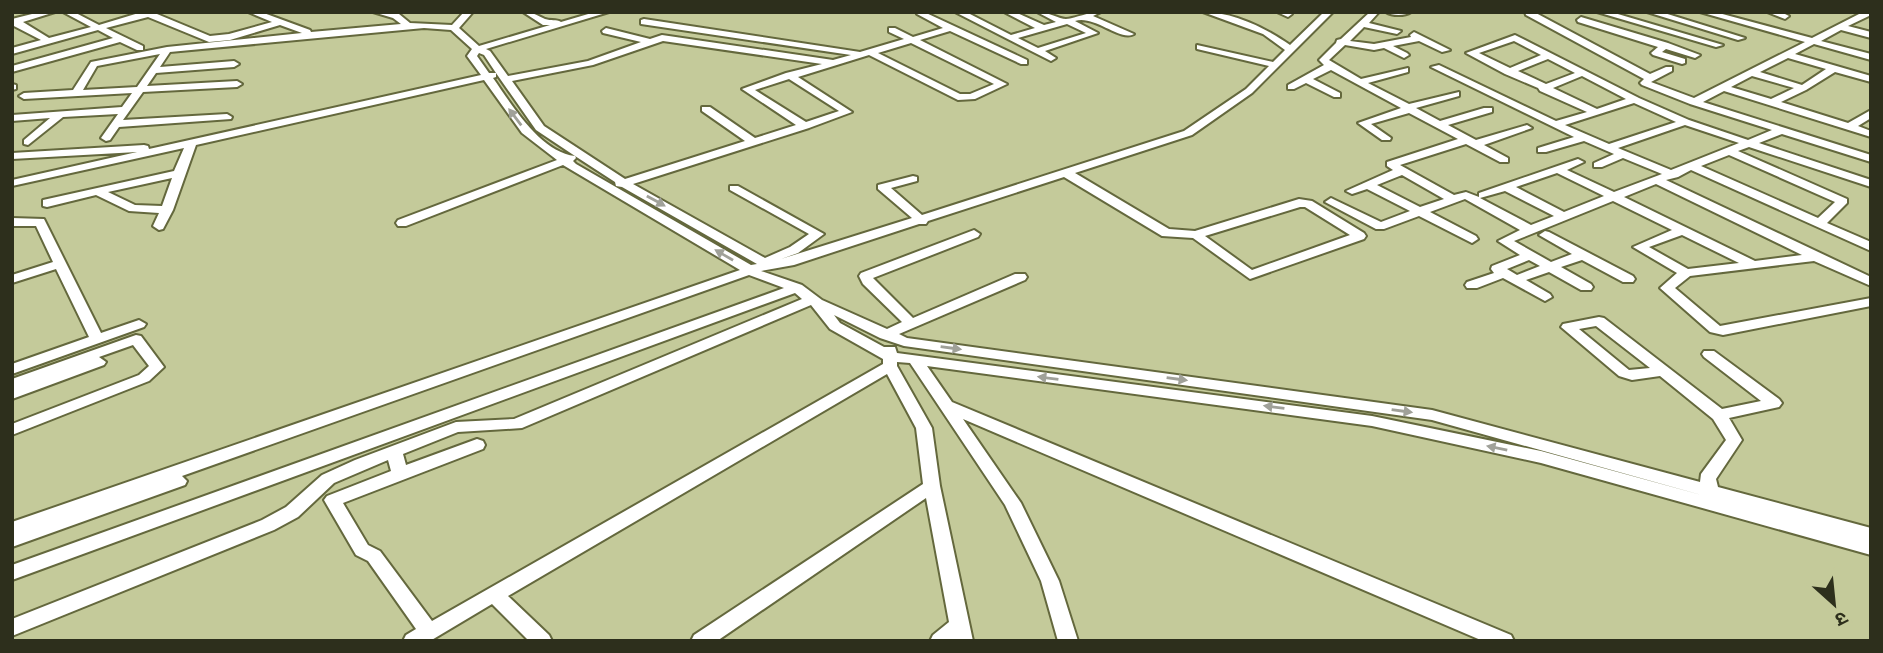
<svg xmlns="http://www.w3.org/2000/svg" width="1883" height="653" viewBox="0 0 1883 653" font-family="'PT Sans Narrow','Noto Sans Devanagari',sans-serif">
  <rect width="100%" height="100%" fill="#c4ca9a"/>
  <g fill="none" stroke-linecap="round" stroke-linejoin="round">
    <defs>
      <path id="minor" d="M40,12H55L23,22L49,38L91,27L63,12H74L99,25L142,12H160L157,14L210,36L229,34L272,22L248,12H261L310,30L311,32L401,24L393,18L373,12L399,14L410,23L452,25L464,12H473L459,28L479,46L550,25H543L523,12C533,12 536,15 545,19C551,21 556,19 561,22L595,12H609L486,49L490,51L508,76L588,61L641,42L603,33L602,31L606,28L650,39L662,35L833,60L851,55L641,24V20L644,19L860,52L904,39L889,32V28H895L913,37L943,28L917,14L924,12L1027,60V64H1021L950,31L920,40L1007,84L975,99L958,100L869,55L798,77L852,112L809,128L633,184L765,258L790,247L809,234L730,190V186H738L824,234L798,253L781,259L912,218L878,189V185L913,176L917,177V181L891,188L922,215L1184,131L1246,89L1269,66L1197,49V45L1273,62L1285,50L1263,34L1203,12C1233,12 1266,28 1290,45L1324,12H1333L1252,93L1192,135L1075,173L1169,229L1195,231L1299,199L1312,201L1364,233L1366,236L1364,239L1250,279L1193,238L1162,236L1064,177L928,221L926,224H919L794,265L761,271L802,285L822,300L887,329L902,322L863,284L859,276L861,273L974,230L980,234L978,237L873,278L913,318L1015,274H1025L1027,277L1025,280L899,334L907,338L1432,410L1700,482L1701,474L1726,440L1713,419L1660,376L1632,380L1619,376L1561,327L1563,324L1599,317L1604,318L1722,409L1761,401L1704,357L1702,354L1704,351H1714L1779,399L1782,403L1779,407L1729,418L1742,440L1716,479L1718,487L1871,528V555L1541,463L1372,426L927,366L952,402L1511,635L1514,641H1483L963,419L1021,503L1059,581L1078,641H1058L1041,581L1005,505L910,363L897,362V366L932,428L940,486L973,641H930L933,635L949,622L926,498L717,641H691L694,635L923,484L916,428L887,374L508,596L549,635L552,641H529L492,604L430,641H403L406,635L416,629L368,561L356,555L324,500L327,496L391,471L388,460L334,483L298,517L274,530L12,636V619L262,520L286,507L322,475L355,460L456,422L514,419L802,299L795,293L12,580V565L784,288L749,275L182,476L187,481L185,485L12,547V522L740,270L563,165L406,226H398L396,223L398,220L557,160L522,133L484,80L196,145L173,210L163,229L159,230L153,226L159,213L129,211L96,195L47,207L43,206V200L174,171L184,148L12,186V180L137,152L12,159V153L144,145L148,146L149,149L481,75L467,56L472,49L451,30L424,28L170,52L160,67L234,61L239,64L234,67L156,73L147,86L237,81L242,84L237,87L143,92L123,120L227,114L232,117L231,119L119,127L110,140L106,141L101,138L118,114L63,117L28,145L24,144V140L50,118L12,121V115L122,107L132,93L24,99L19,96L24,93L73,90L91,62L167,47L302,33L280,25L230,40L209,42L148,17L106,28L143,46V50H137L120,42L12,72V66L113,38L98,30L12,54V48L41,40L12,25V19ZM663,41L822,64L786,73L742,89L796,125L755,138L710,107H702V111L745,141L625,179L544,126L512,81L593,65ZM911,43L994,84L970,94H960L878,53ZM479,53L484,55L496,73H489L477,56ZM160,54L137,87L83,90L97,66ZM496,73L536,130L575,156C540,152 512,105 493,78L496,77ZM789,79L839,111L806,122L755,90ZM575,156L615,182L616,186L622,187L757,264L751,265L576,164L573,161L576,158ZM172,178L162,206L135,205L108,192ZM1300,207H1305L1350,235L1252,270L1205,236ZM811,305L830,329L883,359V364L432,621L380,551L368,545L343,503L483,449L485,445L483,441L477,439L406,465L403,454L458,432L522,428ZM834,315L880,338L904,346L1432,420L1705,496L1541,451L1372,416L897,353L895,347H884L840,323ZM1596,326L1650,368L1629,370L1579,329Z
        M955,12H966L1011,35L1035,28L1004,12H1015L1044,25L1056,22L1037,12C1049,12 1059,19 1066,19C1077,18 1087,12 1101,12L1093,16L1134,34C1120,42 1095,15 1075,21L1098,33L1045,51L1056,58L1051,61ZM1067,24L1086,33L1038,48L1018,38Z
        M1277,12H1291L1292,14L1288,17Z
        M1370,12H1379L1369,23L1401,31L1397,34L1364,27L1350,41L1374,44L1411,37L1410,35L1414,32L1450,50L1442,52L1419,41L1393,46L1407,53L1409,55L1404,58L1384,48L1374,50L1345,45L1329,60L1361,79L1408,68V72L1368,83L1409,104L1459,92V96L1416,108L1440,121L1484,108H1492V112L1448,125L1476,140L1527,125L1532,128L1484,145L1508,158V162H1500L1466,144L1400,165L1454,195L1466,192L1479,197V193L1578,159L1584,162L1567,170L1614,192L1662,174L1623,158L1602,167H1594V163L1614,154L1584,141L1546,152H1538V148L1574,137L1431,67L1439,65L1556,121L1587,112L1540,91L1538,88L1505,74L1466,53L1515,35L1639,98L1689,120L1748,140L1772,130L1690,104L1642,85L1640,83L1644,79L1526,15L1525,12H1534L1650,74L1666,67H1672V71L1651,82L1694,98L1805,42L1700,12H1715L1812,38L1863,12H1871V15L1848,26L1871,32V38L1841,30L1821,41L1871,54V60L1814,44L1795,54L1871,76V82L1835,72L1806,90L1781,102L1848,123L1871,110V118L1858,126L1871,131V137L1724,91L1703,102L1871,155V162L1782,134L1759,143L1871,180V187L1749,147L1738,151L1847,199V203L1827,223L1871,242V251L1691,170L1678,177L1666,180L1871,277V286L1814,261L1690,276L1675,288L1720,326L1871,298V306L1723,335L1710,332L1660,288L1677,273L1633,247L1672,230L1613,201L1514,241L1551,262L1572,254L1539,235L1545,231L1549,232L1633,276L1635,279L1633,282H1623L1582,260L1561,267L1591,284L1593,287L1591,290H1581L1549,272L1526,280L1550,294L1552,297L1545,301L1503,278L1477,288H1467L1465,285L1467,282L1494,273L1491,269L1492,266L1520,255L1498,241L1520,230L1465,199L1430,212L1476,236L1478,239L1472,243L1419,216L1384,229H1376L1325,202L1331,198L1335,200L1381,222L1410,211L1367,189L1352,194L1346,191L1393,170L1387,166V162L1458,139L1409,113L1371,124L1391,138L1390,140H1382L1358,123L1401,108L1331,70L1313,79L1340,93V97H1334L1306,83L1294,89H1288V85L1324,65L1319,60L1336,43L1337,40L1341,39ZM1514,41L1541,55L1510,68L1479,53ZM1788,58L1826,69L1802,85L1760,72ZM1548,59L1575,73L1546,84L1518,71ZM1582,76L1626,99L1597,109L1553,88ZM1752,76L1794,88L1771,99L1731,87ZM1634,103L1676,122L1609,144L1565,125ZM1685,125L1739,143L1671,170L1618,148ZM1729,155L1835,202L1818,218L1701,166ZM1557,173L1604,196L1564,212L1516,187ZM1402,175L1444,199L1420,207L1377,185ZM1656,184L1802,255L1755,261L1624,197ZM1505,191L1554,216L1531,225L1480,198ZM1682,235L1739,263L1688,269L1649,247ZM1529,260L1540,266L1517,275L1507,269Z
        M1386,12H1411C1405,16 1392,16 1386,12Z
        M1597,12H1611L1723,45L1716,47Z
        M1647,12H1661L1745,38L1738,40Z
        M1767,12H1781L1789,16L1785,19Z
        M1581,17L1668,43L1700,55L1695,58L1666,49L1662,52L1685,59V63L1682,64L1653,55L1651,53L1658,47L1578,22L1577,20Z
        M12,84L16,85V89L12,90Z
        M12,218L44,219L101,333L139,320L146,324L144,327L12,374V364L89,337L56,269L12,283V275L53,262L36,226H12Z
        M136,335L141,336L164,367L149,381L12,435V424L139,375L149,366L133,345L99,357L106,362L104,365L12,399V379Z"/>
    </defs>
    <use href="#minor" stroke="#64683d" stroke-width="4"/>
    <use href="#minor" fill="#fff" fill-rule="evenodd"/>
  </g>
  <defs><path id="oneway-solid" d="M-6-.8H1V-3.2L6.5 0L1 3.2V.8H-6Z" transform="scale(1.75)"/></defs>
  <g fill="#a0a199">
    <use href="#oneway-solid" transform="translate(515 117) rotate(-127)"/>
    <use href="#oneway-solid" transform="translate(656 201) rotate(29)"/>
    <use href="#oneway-solid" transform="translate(724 255) rotate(-150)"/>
    <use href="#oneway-solid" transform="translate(951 348) rotate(8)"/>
    <use href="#oneway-solid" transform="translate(1048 378) rotate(-173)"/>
    <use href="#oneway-solid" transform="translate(1177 379) rotate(8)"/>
    <use href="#oneway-solid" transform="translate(1274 407) rotate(-173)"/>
    <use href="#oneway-solid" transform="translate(1402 411) rotate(8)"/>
    <use href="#oneway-solid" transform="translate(1497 448) rotate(-168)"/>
  </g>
  <rect width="1883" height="653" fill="none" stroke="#2d2f1c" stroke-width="28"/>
  <g transform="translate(1834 604) rotate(153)" stroke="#c4ca9a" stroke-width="5" paint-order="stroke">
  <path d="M0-5L12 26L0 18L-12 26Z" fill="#2d2f1c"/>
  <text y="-10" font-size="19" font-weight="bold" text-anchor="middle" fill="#2d2f1c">उ</text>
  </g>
</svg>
